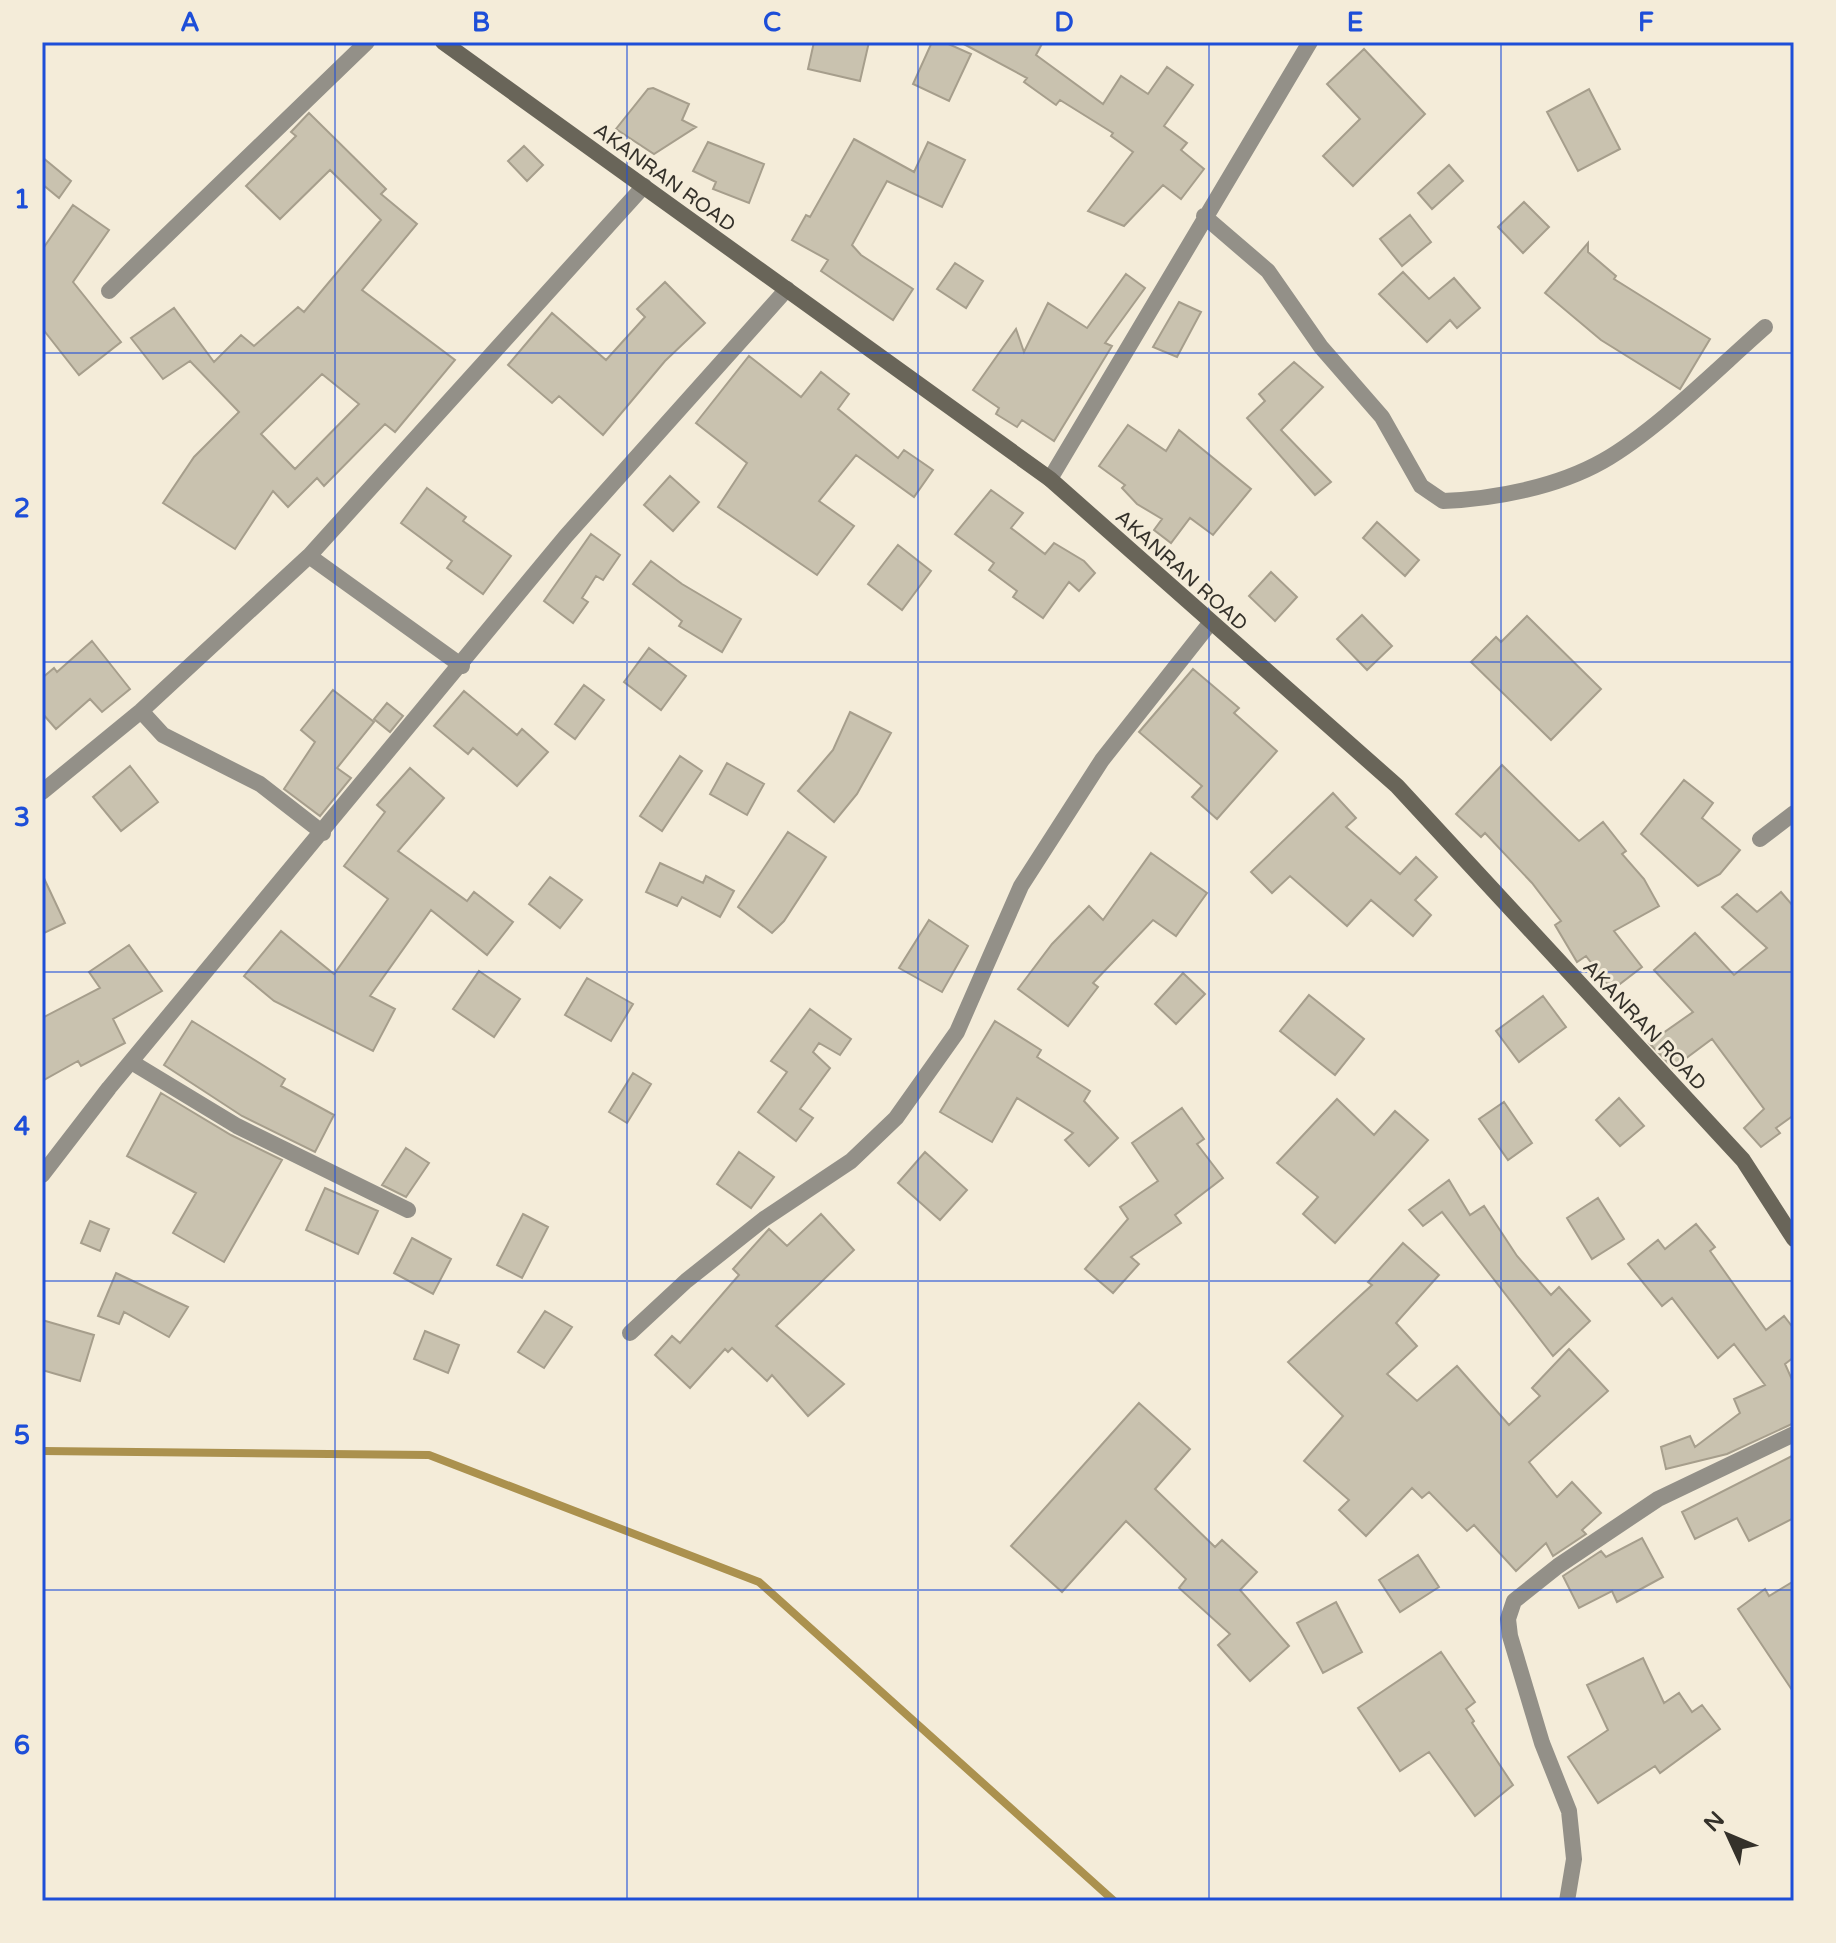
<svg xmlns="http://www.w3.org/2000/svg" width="1836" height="1943" viewBox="0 0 1836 1943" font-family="'Varela Round',sans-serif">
  <rect width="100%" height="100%" fill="#f4ecd9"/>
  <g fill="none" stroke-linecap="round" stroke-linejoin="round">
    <path stroke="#ab914e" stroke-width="8" d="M42,1451L429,1455L759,1582L1114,1901"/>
  </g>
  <path fill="#c9c2af" stroke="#a69e8c" stroke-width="2" fill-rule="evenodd" d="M814,42H869L860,81L808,69Z
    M932,42H944L971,54L949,101L913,84Z
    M960,42H1043L1036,55L1103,104L1121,76L1148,94L1167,67L1193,85L1164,126L1187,143L1181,150L1204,169L1181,199L1163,185L1124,226L1088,211L1133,152L1111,136L1113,133L1060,100L1056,105L1024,82L1027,78Z
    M1364,49L1425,114L1353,186L1323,156L1360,119L1327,84Z
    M653,88L689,104L682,120L696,127L654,154L616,129L648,89Z
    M1589,89L1620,149L1578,171L1547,112Z
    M309,113L386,189L381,194L417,224L362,290L455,360L395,432L385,424L324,486L317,478L288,507L273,491L235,549L163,503L194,457L239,412L190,361L163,379L131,338L174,308L214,362L241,335L254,346L298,307L304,312L381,220L330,170L280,219L246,186L296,136L291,132ZM322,374L359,404L295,469L261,434Z
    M854,139L914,172L928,142L965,160L942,207L887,181L852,245L861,255L913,289L893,320L821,271L828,260L792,240L806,215L810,217Z
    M708,142L764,164L749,203L713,189L716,182L693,171Z
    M524,146L543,165L527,181L508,161Z
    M42,157L71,181L59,198L42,184Z
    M1449,165L1463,181L1432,209L1418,193Z
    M1524,202L1549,227L1523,253L1498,227Z
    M73,205L109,230L73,282L121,342L79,375L42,328V250Z
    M1410,215L1431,242L1402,266L1380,239Z
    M1588,243V252L1616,276L1614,279L1710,339L1680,389L1601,340L1545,293Z
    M955,263L983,281L966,308L937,289Z
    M1403,272L1429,299L1454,278L1480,308L1457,328L1450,320L1427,342L1379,294Z
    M1126,274L1145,288L1105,343L1112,346L1054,441L1022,420L1017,427L996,414L999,408L973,390L1016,329L1024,352L1048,303L1087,328Z
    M665,282L705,323L665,361L603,435L559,396L552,403L508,365L552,313L606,360L645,317L637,309Z
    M1179,302L1201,312L1177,357L1153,347Z
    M749,356L801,397L821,372L849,394L838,409L898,458L904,450L933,470L914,497L856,455L819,501L854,526L817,575L718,507L747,463L696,423Z
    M1294,362L1323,387L1281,430L1331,482L1315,495L1247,418L1265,401L1259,394Z
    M1128,425L1166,451L1179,430L1251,489L1213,535L1190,518L1171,543L1154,530L1162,519L1137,504L1122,488L1125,485L1099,466Z
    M670,476L699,502L673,531L644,505Z
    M427,488L466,517L463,521L511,556L483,594L447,568L452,561L401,523Z
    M991,490L1023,513L1011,528L1045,554L1054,543L1084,561L1095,573L1079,591L1069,582L1043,618L1013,597L1017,591L989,570L994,563L955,534Z
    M1377,522L1419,560L1405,576L1363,538Z
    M591,534L620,555L603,580L596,576L582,598L588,602L573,623L544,601Z
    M898,545L931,571L902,610L868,584Z
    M651,561L682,584L741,619L722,652L679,626L682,621L633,584Z
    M1271,572L1297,597L1275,621L1249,596Z
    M1362,615L1392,646L1367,670L1337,639Z
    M1527,616L1601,689L1551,740L1471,662L1496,637L1501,642Z
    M92,641L130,689L102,712L90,699L56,729L42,713V678L54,668L57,672Z
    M649,648L686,676L661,710L624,682Z
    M1193,669L1239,708L1234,713L1277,751L1217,819L1192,797L1202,786L1139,732Z
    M584,685L604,700L575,739L555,724Z
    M333,690L374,722L337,768L351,778L320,816L284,789L315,742L301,730Z
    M464,691L517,735L522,729L548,752L517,786L473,748L468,754L434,726Z
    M387,703L403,716L390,732L374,719Z
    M850,712L891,733L857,794L834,822L798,791L833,750Z
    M680,756L702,771L662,831L640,816Z
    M727,763L764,784L747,815L710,794Z
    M1502,765L1579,841L1603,822L1626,851L1622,854L1644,879L1659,906L1614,931L1642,967L1612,990L1586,956L1577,962L1555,925L1561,921L1532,883L1485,833L1481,837L1456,814Z
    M130,766L158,802L121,831L93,797Z
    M410,768L444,798L398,851L467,901L474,892L513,922L487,955L431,910L370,996L395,1009L373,1051L274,1001L244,976L281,931L334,974L388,899L344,866L385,812L377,805Z
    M1684,780L1713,803L1702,818L1740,850L1720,874L1698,886L1641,834Z
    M1333,793L1356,818L1346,827L1400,874L1416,857L1437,877L1415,900L1431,915L1413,936L1371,900L1347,926L1290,876L1272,893L1251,872Z
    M788,832L826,857L784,921L772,933L738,907Z
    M1151,853L1207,893L1176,936L1153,920L1093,983L1098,987L1068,1026L1018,989L1052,944L1089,906L1103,920Z
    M660,863L703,883L706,876L734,891L720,917L682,897L677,906L646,892Z
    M42,874L65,923L42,934Z
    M550,877L582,900L560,928L529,904Z
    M1781,892L1794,907V1115L1776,1128L1780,1133L1761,1147L1744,1128L1764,1109L1712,1039L1673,1068L1649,1043L1693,1012L1654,970L1695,933L1734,975L1767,948L1722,907L1737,894L1757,912Z
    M929,920L968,946L942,992L899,968Z
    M129,945L162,991L113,1019L125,1043L81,1066L78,1061L42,1081V1018L100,988L89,972Z
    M479,971L520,999L494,1037L453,1009Z
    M1183,973L1205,994L1176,1024L1155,1004Z
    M587,978L633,1004L611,1041L565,1015Z
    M1309,995L1364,1039L1335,1075L1280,1031Z
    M1543,996L1566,1027L1519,1062L1496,1031Z
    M810,1009L851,1039L840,1055L819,1043L813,1052L830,1068L800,1109L813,1118L796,1141L758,1112L787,1072L771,1061Z
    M192,1021L285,1079L281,1086L334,1115L315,1152L242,1116L164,1065Z
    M995,1021L1041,1050L1037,1057L1090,1091L1084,1101L1118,1138L1089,1166L1065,1140L1073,1133L1017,1098L992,1142L940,1112Z
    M633,1073L651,1084L627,1123L609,1112Z
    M161,1093L231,1135L282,1160L224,1262L173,1233L196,1193L127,1156Z
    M1619,1098L1644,1126L1620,1146L1596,1120Z
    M1337,1099L1374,1135L1395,1111L1428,1140L1335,1243L1303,1214L1318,1197L1277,1163Z
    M1504,1102L1532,1143L1508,1160L1479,1119Z
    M1182,1108L1204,1139L1197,1144L1223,1178L1175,1215L1181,1223L1131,1257L1139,1264L1113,1293L1085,1269L1128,1219L1120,1207L1158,1181L1132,1143Z
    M406,1148L429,1163L406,1197L382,1185Z
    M739,1152L774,1177L751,1208L717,1184Z
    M925,1152L967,1190L940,1220L898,1183Z
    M1449,1180L1470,1215L1484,1206L1517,1256L1551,1295L1559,1287L1590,1321L1553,1356L1442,1212L1423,1226L1409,1210Z
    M325,1188L378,1211L358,1254L306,1230Z
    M1598,1198L1624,1239L1592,1259L1567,1218Z
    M523,1214L548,1227L522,1278L497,1265Z
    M821,1214L854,1250L776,1326L844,1384L808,1416L772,1375L767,1381L732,1348L728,1352L725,1349L690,1388L655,1355L672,1336L680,1343L739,1275L733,1269L769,1229L787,1246Z
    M90,1221L109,1229L100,1251L81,1243Z
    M1696,1224L1715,1247L1710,1251L1766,1330L1784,1316L1794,1329V1357L1785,1364L1794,1384V1423L1727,1454L1666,1469L1661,1447L1690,1436L1695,1447L1740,1413L1734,1399L1765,1385L1734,1344L1718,1358L1672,1298L1662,1306L1628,1264L1658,1240L1665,1249Z
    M412,1238L451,1259L433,1294L394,1273Z
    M1403,1243L1439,1275L1396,1323L1417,1346L1387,1374L1417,1401L1457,1366L1509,1425L1540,1396L1532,1388L1569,1349L1608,1391L1529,1462L1557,1497L1572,1482L1601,1513L1582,1530L1586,1534L1553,1556L1546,1543L1516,1571L1474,1525L1467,1531L1429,1492L1422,1498L1412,1488L1366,1536L1339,1510L1349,1500L1304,1461L1343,1416L1288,1362L1372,1285L1368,1282Z
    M116,1273L188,1307L169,1337L124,1312L119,1324L98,1316Z
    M545,1311L572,1327L544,1368L518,1352Z
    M42,1320L94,1335L80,1381L42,1370Z
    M425,1331L459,1345L448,1373L414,1359Z
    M1139,1403L1190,1449L1155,1489L1215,1547L1222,1540L1257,1572L1240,1590L1289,1646L1250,1681L1218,1645L1230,1634L1179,1588L1186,1579L1126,1521L1062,1592L1011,1546Z
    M1794,1455V1518L1749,1541L1737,1518L1695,1539L1682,1512Z
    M1642,1538L1663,1577L1617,1602L1612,1591L1579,1608L1563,1576L1601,1551L1606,1557Z
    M1418,1555L1439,1587L1400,1612L1379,1580Z
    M1794,1581V1693L1738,1609L1765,1589L1769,1596Z
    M1336,1602L1362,1652L1323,1673L1297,1623Z
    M1441,1652L1475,1702L1466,1709L1474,1721L1472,1723L1513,1785L1475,1816L1429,1752L1400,1771L1358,1708Z
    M1643,1658L1664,1703L1679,1693L1692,1712L1702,1705L1720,1729L1660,1773L1655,1766L1598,1803L1568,1757L1608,1730L1587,1685Z"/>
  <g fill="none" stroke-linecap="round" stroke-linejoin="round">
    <path stroke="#939088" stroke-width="16" d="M1204,216L1268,271L1321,347L1382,417L1421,486L1443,501C1495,499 1557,487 1603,461C1657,430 1717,369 1765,327
      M109,291L367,42
      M1050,479L1310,42
      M309,556L462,666
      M141,711L163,735L260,784L323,833
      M42,792L141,711L309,556L644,186
      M1760,839L1794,813
      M133,1063L237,1126L408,1210
      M42,1175L109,1088L566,536L787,289
      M630,1333L686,1281L764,1219L851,1161L896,1118L957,1032L1021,886L1102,760L1211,622
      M1567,1901L1574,1859L1569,1811L1542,1743L1510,1636L1508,1619L1514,1601L1558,1566L1658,1499L1794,1434"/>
    <path stroke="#696559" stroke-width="16" d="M443,42L1050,479L1397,786L1743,1160L1794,1239"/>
  </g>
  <path fill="none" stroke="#1d4ed8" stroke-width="2" stroke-opacity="0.55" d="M335,42V1901M627,42V1901M918,42V1901M1209,42V1901M1501,42V1901M42,353H1794M42,662H1794M42,972H1794M42,1281H1794M42,1590H1794"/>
  <g text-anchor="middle" stroke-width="6" stroke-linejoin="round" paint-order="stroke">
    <g font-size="20" fill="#34312a" stroke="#f4ecd9">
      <text transform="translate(665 177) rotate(36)" y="7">AKANRAN ROAD</text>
      <text transform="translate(1182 570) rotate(42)" y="7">AKANRAN ROAD</text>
      <text transform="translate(1645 1025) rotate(47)" y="7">AKANRAN ROAD</text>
    </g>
  </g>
  <rect width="1836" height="1943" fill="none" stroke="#f4ecd9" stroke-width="88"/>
  <g transform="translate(1728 1835) rotate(314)" stroke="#f4ecd9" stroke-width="6" paint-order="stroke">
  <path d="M0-6L14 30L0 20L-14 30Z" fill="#34312a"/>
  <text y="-12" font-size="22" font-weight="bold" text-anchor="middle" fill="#34312a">N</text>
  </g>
  <rect x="44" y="44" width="1748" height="1855" fill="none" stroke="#1d4ed8" stroke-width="3"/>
  <g font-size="26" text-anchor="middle" font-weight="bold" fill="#1d4ed8">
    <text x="190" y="31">A</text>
    <text x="481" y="31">B</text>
    <text x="772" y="31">C</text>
    <text x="1064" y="31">D</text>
    <text x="1355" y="31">E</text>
    <text x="1646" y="31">F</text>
    <text x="22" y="208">1</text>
    <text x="22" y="517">2</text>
    <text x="22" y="826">3</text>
    <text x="22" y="1135">4</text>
    <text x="22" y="1444">5</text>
    <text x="22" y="1754">6</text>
  </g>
</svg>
